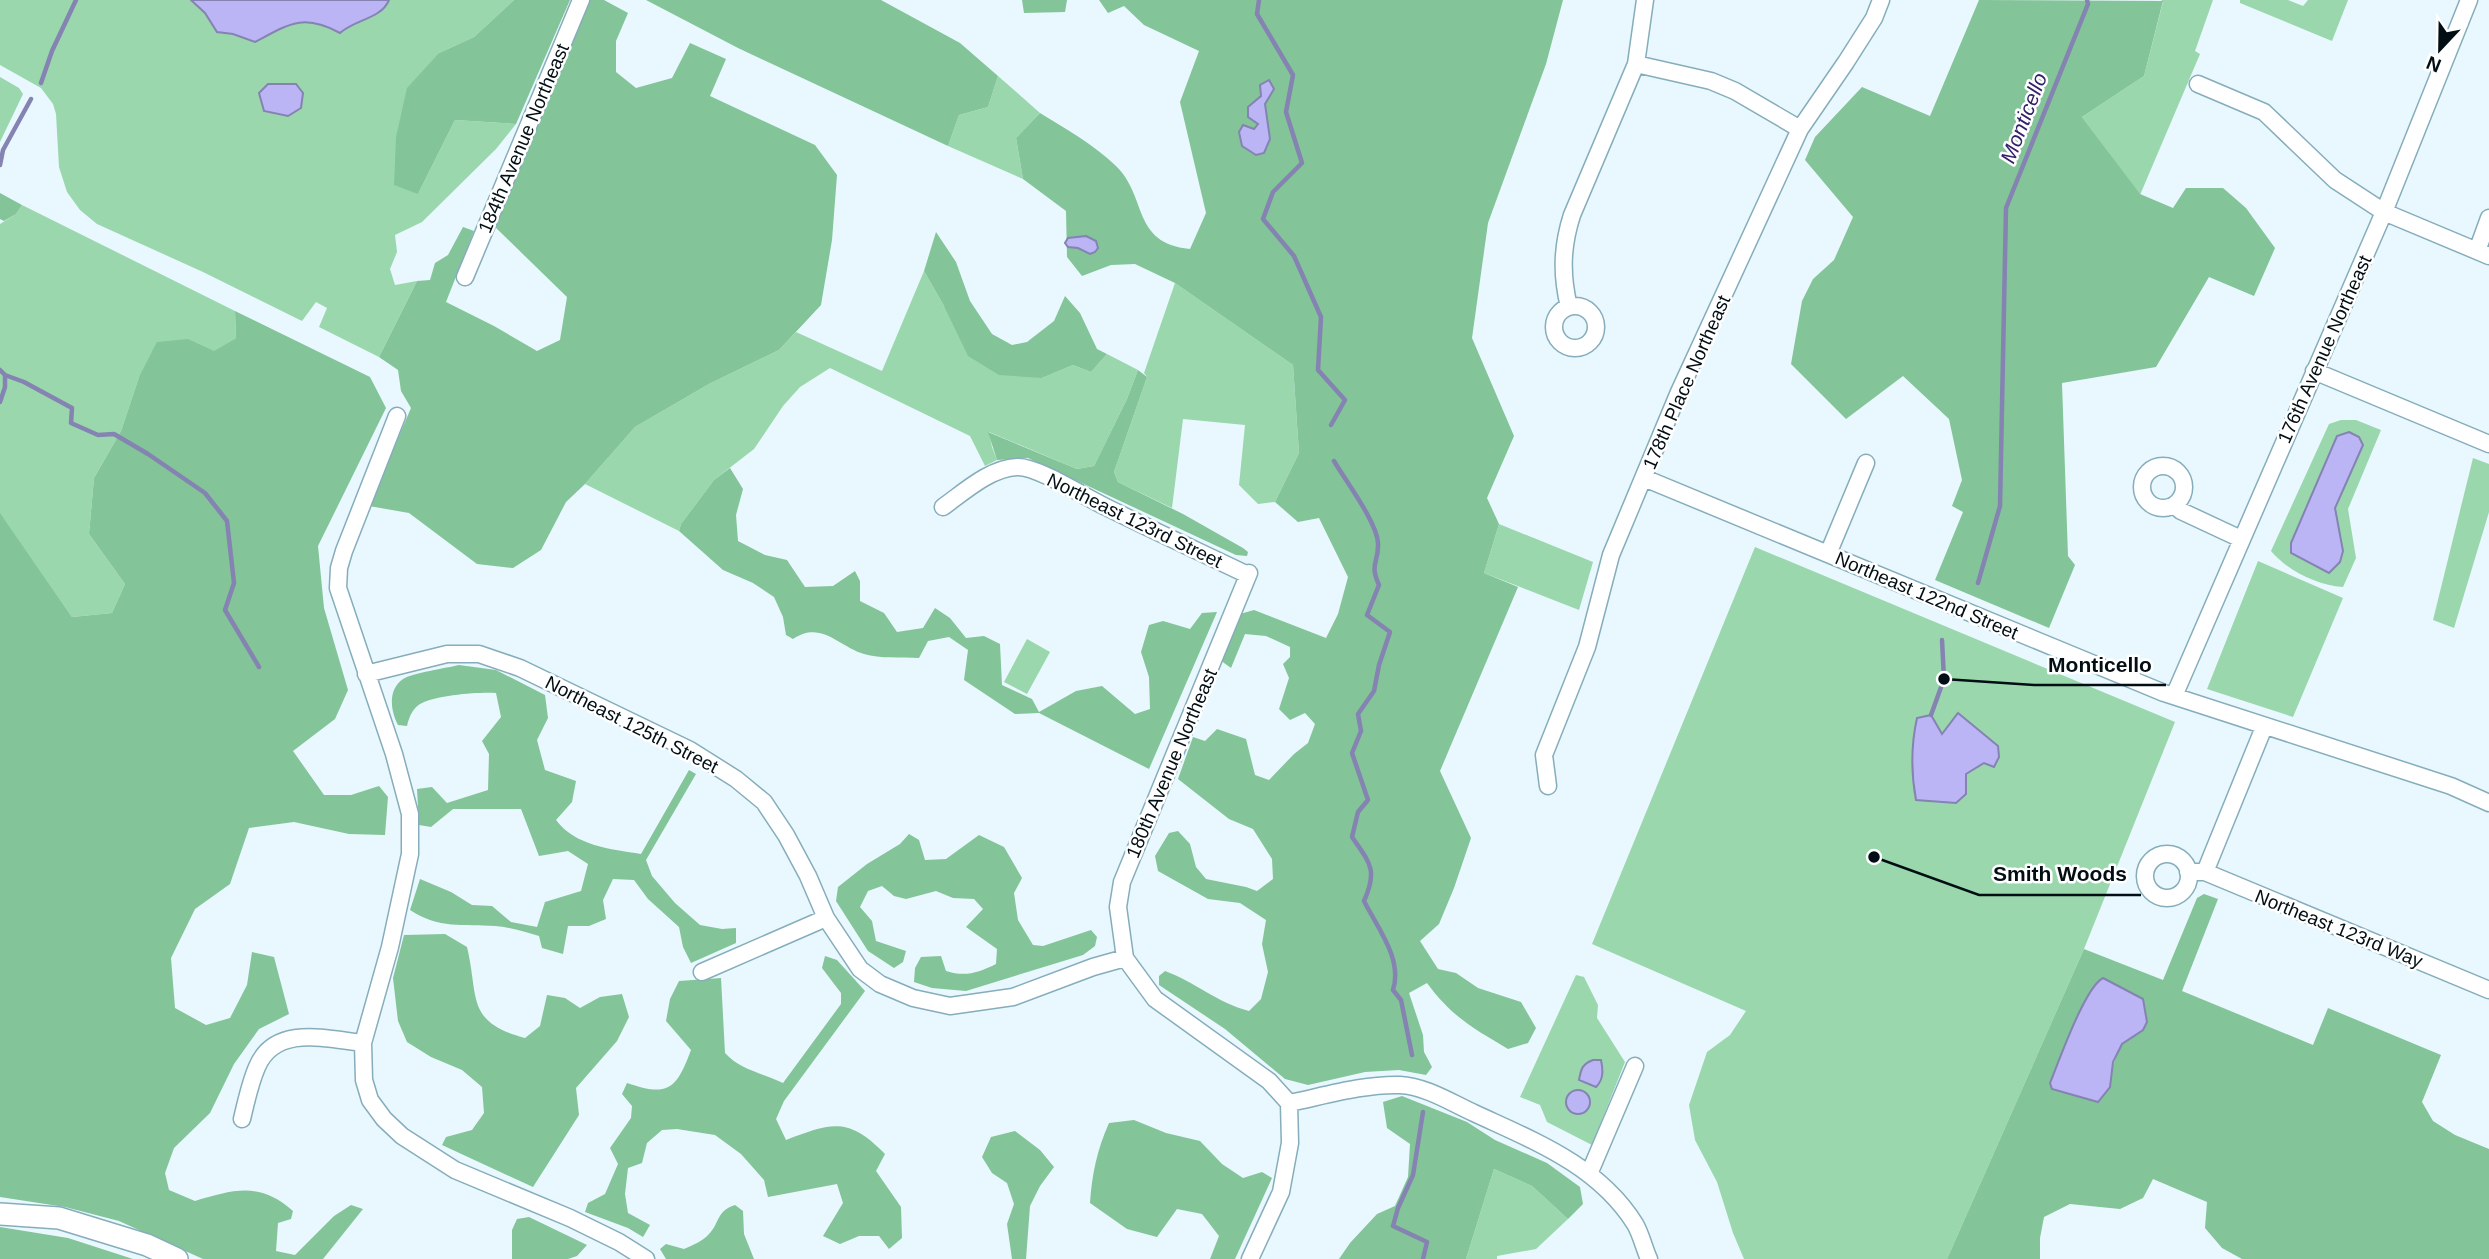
<svg xmlns="http://www.w3.org/2000/svg" width="2489" height="1259" viewBox="0 0 2489 1259" font-family="Helvetica,sans-serif">
  <rect width="100%" height="100%" fill="#e8f8fe"/>
  <path fill="#9ad7ad" d="M0,0H514L474,37L439,53L418,194L455,120L516,124L496,149L422,222L395,235L397,252L390,269L395,285L417,281L379,357L319,327L327,308L316,302L302,321L203,272L97,224L80,210L67,192L59,167L56,114L53,104L41,88L0,65Z
    M2161,0H2213L2195,51L2200,54L2140,195L2082,117L2144,76L2163,2Z
    M2240,0H2288L2303,6L2308,0H2348L2332,41L2240,3Z
    M998,76L1040,113L1016,138L1023,179L948,146L959,115L988,107Z
    M0,77L19,88L23,94L0,142Z
    M22,205L235,311L236,338L213,352L187,339L139,377L121,431L94,478L89,534L125,584L112,613L72,617L3,518L0,520V224L16,214Z
    M924,271L944,306L1042,378L1073,365L1091,372L1107,354L1138,370L1127,399L1094,466L1077,469L989,432L992,447L997,460L985,466L970,436L830,368L800,387L783,406L754,449L714,480L681,524L679,531L585,484L635,427L709,384L779,350L796,332L882,371Z
    M1175,283L1293,365L1299,453L1275,502L1258,504L1239,485L1245,425L1183,419L1172,508L1118,482L1114,472L1147,377L1144,373Z
    M2341,420H2356L2381,430L2348,509L2356,558L2343,587C2317,585 2288,571 2271,551L2329,424Z
    M2473,458L2489,464V512L2454,628L2433,620Z
    M1499,524L1593,562L1579,610L1484,573Z
    M1755,547L2175,722L2084,949L1947,1259H1744L1733,1233L1717,1182L1695,1140L1689,1105L1707,1052L1730,1035L1746,1011L1592,944Z
    M2258,561L2343,598L2293,717L2207,689Z
    M1027,639L1050,652L1027,694L1004,682Z
    M1576,975L1584,977L1598,1005L1597,1018L1625,1062L1592,1145L1547,1122L1540,1105L1520,1097Z
    M1494,1169L1532,1186L1568,1219L1536,1249L1497,1256V1259H1466Z"/>
  <path fill="#83c498" fill-rule="evenodd" d="M514,0H570L516,124L455,120L418,194L394,185L396,137L407,88L439,53L474,37Z
    M588,0H604L628,13L616,41V72L636,88L672,78L690,43L726,59L710,96L815,145L837,175L832,240L821,305L779,350L709,384L635,427L585,484L566,502L541,550L513,568L477,564L409,513L369,506L411,408L401,391L398,370L379,357L417,281L430,280L435,263L448,255L463,227L474,231L446,302L494,326L537,351L560,340L567,297L493,225Z
    M646,0H881L960,43L998,76L988,107L959,115L948,146L738,48Z
    M1022,0H1067L1065,12L1024,13Z
    M1099,0H1563L1546,64L1488,223L1472,338L1514,436L1487,498L1499,524L1484,573L1518,587L1440,771L1471,838L1454,888L1439,924L1420,941L1438,969L1456,973L1478,988L1521,1002L1536,1028L1528,1043L1508,1049C1473,1028 1452,1017 1427,983L1409,993L1423,1035L1424,1052L1432,1067L1426,1075L1399,1070L1365,1072L1308,1085L1285,1079L1225,1029L1159,985V976L1165,971C1195,982 1218,1003 1249,1011L1261,999L1268,972L1262,944L1266,920L1240,903L1208,899L1158,871L1155,856L1169,833L1178,831L1190,844L1196,867L1206,879L1246,887L1257,891L1273,879L1272,859L1253,829L1229,819L1178,779L1193,737L1205,741L1217,729L1246,739L1255,775L1269,780L1294,754L1308,743L1315,724L1305,713L1290,720L1279,709L1289,678L1283,664L1290,657V647L1266,636L1245,634L1231,668L1220,660L1240,614L1254,610L1326,638L1338,614L1348,577L1319,518L1298,522L1275,502L1299,453L1293,365L1175,283L1135,264L1111,265L1082,276L1067,257L1066,211L1023,179L1016,138L1040,113C1066,129 1093,144 1116,166C1148,197 1131,243 1190,249L1206,213L1180,102L1199,51L1144,25L1124,6L1108,13Z
    M1979,0L2163,1L2144,76L2082,117L2140,194L2173,208L2186,188H2223L2246,208L2275,248L2254,296L2209,277L2156,367L2062,383L2068,556L2075,565L2049,628L1935,580L1963,512L1952,506L1962,480L1949,419L1903,376L1846,419L1791,364L1802,301L1813,279L1834,260L1853,217L1805,160L1815,137L1862,87L1930,116Z
    M0,193L22,205L16,214L4,221L0,219Z
    M936,232L956,262L970,301L992,334L1012,345L1027,342L1054,321L1065,296L1080,313L1097,349L1107,354L1091,372L1073,365L1042,378L999,375L968,356L944,306L924,271Z
    M235,311L370,377L386,408L318,546L324,608L348,690L335,719L293,751L324,795H351L379,786L388,797L385,835L349,834L294,822L249,828L230,884L195,909L171,958L175,1008L206,1025L230,1018L247,985L252,952L274,957L289,1014L259,1029L234,1064L210,1113L174,1148L165,1173L169,1190L195,1201C233,1190 260,1181 293,1211L291,1219L278,1223L276,1251L295,1255L334,1216L351,1205L363,1209L323,1259H203L119,1221L65,1207L0,1197V513L72,617L112,613L125,584L89,534L94,478L121,431L139,377L157,342L188,339L214,351L236,338Z
    M1138,370L1147,377L1114,472L1118,482L1183,514L1243,548L1248,552L1247,556L1236,555L1028,458L997,460L988,432L1077,469L1094,466L1127,399Z
    M730,468L743,489L736,515L738,541L765,555L787,560L805,587L833,586L855,571L860,581V601L884,613L897,632L923,628L935,608L950,618L966,638L984,636L1000,644L1002,685L1032,699L1039,712L1076,691L1102,686L1135,714L1150,709L1149,677L1141,652L1149,625L1163,621L1190,629L1202,613L1217,612L1149,769L1039,713L1015,714L964,680L968,650L949,637L928,641L919,658C902,657 880,659 864,654C838,646 821,620 793,639L786,635L783,617L774,597L753,583L723,570L679,531L681,524L714,480Z
    M459,665L496,670L545,695L548,718L537,740L545,770L576,781L572,802L556,820C575,846 611,849 641,854L689,770L696,774L646,860L652,876L675,903L700,925L722,929L736,928V943L691,963L683,947L679,927L648,899L634,880L613,879L603,900L606,919L589,926H568L563,954L542,948L539,936C525,932 510,927 495,926C464,924 438,929 410,910L420,879L451,892L472,905L492,906L511,922L537,927L545,902L581,891L588,864L568,851L539,856L521,809H453L431,827L419,825L417,789L432,787L447,803L488,790L489,754L482,741L501,717L496,693C478,692 438,695 422,703C413,707 409,717 407,726L398,725C391,712 387,690 403,679C412,673 447,668 459,665Z
    M909,834L919,840L925,860L946,859L979,835L1004,847L1022,878L1014,893L1018,920L1033,945L1043,946L1091,930L1097,937L1095,946L1083,955L966,991L932,988L914,982L915,968L921,957L941,956L946,971C965,977 978,973 996,964L997,949L966,927L983,909L974,899L953,898L936,891L906,899L894,896L882,886L868,891L860,907L872,921L876,941L906,951L903,962L894,968L868,951L836,901L838,887L867,864L900,844Z
    M2204,894L2218,899L2182,991L2313,1045L2328,1008L2441,1055L2422,1102L2433,1121L2455,1135L2489,1149V1259H2242L2222,1248L2205,1228L2207,1202L2153,1179L2143,1198L2120,1209L2070,1204L2044,1217L2040,1238V1259H1947L2084,949L2163,980L2197,898ZM2143,999L2147,1022L2143,1030L2122,1043L2098,1102L2052,1089Z
    M445,934L467,947C479,997 465,1022 525,1038L540,1026L547,995L565,998L580,1008L600,997L622,994L629,1017L617,1041L576,1088L579,1115L533,1187L442,1145L446,1137L472,1130L484,1113L482,1087L462,1070L431,1057L407,1042L398,1021L393,978L404,935Z
    M825,956L837,960L865,991L784,1101L776,1119L786,1140C831,1123 848,1116 885,1154L876,1171L901,1207L902,1238L889,1249L879,1236H859L840,1244L823,1236L843,1203L837,1184L768,1197L764,1180L741,1154L715,1135L677,1129L662,1130L647,1143L642,1163L628,1168L625,1194L628,1213L650,1225L643,1237L628,1228L585,1212L588,1203L605,1194L618,1164L610,1148L631,1118L632,1106L622,1094L627,1083C668,1097 676,1090 691,1050L666,1021L670,999L679,981L721,978L725,1053C740,1070 763,1073 783,1083L841,1004V993L822,968Z
    M1402,1096L1467,1122L1495,1140L1547,1163L1580,1187L1583,1204L1568,1219L1532,1186L1494,1169L1466,1259H1339L1350,1243L1377,1214L1395,1206L1408,1177L1410,1144L1387,1128L1383,1102Z
    M1134,1120L1166,1133L1200,1141L1222,1164L1243,1178L1262,1172L1272,1178L1235,1259H1210L1219,1236L1202,1214L1177,1209L1157,1237L1127,1229L1090,1203C1092,1174 1097,1150 1109,1123Z
    M1015,1131L1040,1150L1054,1167L1040,1186L1030,1206L1026,1259H1012L1007,1224L1014,1204L1007,1183L992,1173L982,1157L991,1137Z
    M735,1205L743,1211L744,1234L754,1259H666L660,1249L666,1244L684,1249C693,1245 703,1241 709,1234C720,1223 716,1211 735,1205Z
    M529,1217L587,1245L577,1256L568,1259H512V1230L517,1219Z
    M0,1227L68,1238L133,1259H0Z"/>
  <path fill="#bbb5f6" stroke="#8483b2" stroke-width="2" d="M191,0H389C381,19 356,19 340,33C303,13 289,24 255,42L233,34L217,32L205,13Z
    M1269,80L1274,89L1265,104L1270,139L1264,153L1256,155L1242,146L1239,132L1243,125L1254,129L1258,124L1248,117V107L1261,96L1260,85Z
    M268,84H296L303,93L301,108L288,116L264,111L259,93Z
    M1086,236L1096,241L1098,248L1095,252L1090,254L1078,248L1068,247L1065,243L1068,238Z
    M2349,432L2359,437L2363,445L2335,508L2343,551L2340,562L2329,573L2291,553V543L2337,436Z
    M1958,713L1998,746L1999,757L1994,767L1984,763L1966,774V794L1956,803L1916,800C1911,773 1911,745 1917,718L1931,715L1942,734Z
    M2103,978L2143,999L2147,1022L2143,1030L2122,1044L2113,1062L2110,1087L2098,1102L2052,1089L2050,1083C2059,1061 2085,987 2103,978Z
    M1593,1060H1601C1603,1070 1604,1079 1596,1087L1579,1080C1581,1069 1582,1064 1593,1060Z
    M1566 1102a12 12 0 1 1 24 0a12 12 0 1 1-24 0Z"/>
  <g fill="none" stroke-linecap="round" stroke-linejoin="round">
    <path stroke="#8483b2" stroke-width="4.5" d="M1259,0L1257,14L1293,75L1286,112L1302,163L1273,192L1263,219L1294,256L1321,317L1318,370L1345,400L1331,425
      M41,83L52,51L76,0
      M0,165L3,150L31,99
      M0,370L5,375L24,382L72,408L71,423L98,435L114,434L148,454L205,493L227,521L234,583L225,610L259,667
      M0,402L5,387V376
      M1334,461C1345,480 1377,522 1378,543C1379,563 1369,563 1379,585L1367,615L1390,632L1379,665L1374,691L1358,714L1361,731L1352,753L1368,800L1358,812L1352,837C1370,863 1378,870 1364,901C1377,927 1403,959 1393,990L1401,1000L1412,1055
      M1978,583L2000,506L2006,208L2088,4L2087,0
      M1931,715L1944,679L1942,640
      M1423,1259L1427,1242L1393,1226L1398,1208L1413,1175L1423,1112"/>
    <defs>
      <path id="minor" d="M1636,64L1711,81L1735,91L1800,129
        M2198,84L2264,112L2335,180L2384,212L2489,256
        M2477,251L2489,218
        M465,277L581,0
        M1554 327a21 21 0 1 1 42 0a21 21 0 1 1-42 0Z
        M1569,307C1561,274 1562,246 1572,215L1636,64L1645,0
        M2314,371L2489,444
        M397,416L344,551L339,568L338,588L394,754L410,814V854L390,947L363,1043L364,1080L370,1100L384,1119L402,1136L455,1170L570,1218L619,1242L646,1259
        M2142 487a21 21 0 1 1 42 0a21 21 0 1 1-42 0Z
        M1644,478L2164,693L2451,786L2489,803
        M2174,505L2181,511L2241,539
        M943,507C964,492 990,468 1017,467C1037,466 1085,497 1104,506C1152,530 1200,552 1248,575
        M1828,554L1866,463
        M366,674L447,654H479L520,668L690,750L736,779L764,802L786,835L808,876L826,918L860,969L880,984L913,998L950,1006L1013,997L1093,967L1125,958L1155,999L1269,1081L1289,1103C1324,1096 1363,1084 1400,1085C1425,1086 1452,1103 1474,1113C1534,1141 1598,1165 1635,1224C1641,1234 1644,1248 1649,1259
        M2174,696L2384,212L2469,0
        M1548,786L1544,755L1587,647L1611,555L1679,392L1800,129L1846,62L1874,18L1881,0
        M2145 876a22 22 0 1 1 44 0a22 22 0 1 1-44 0Z
        M2188,872H2205L2489,990
        M2205,872L2264,727
        M1125,958L1118,907L1122,882L1249,573
        M702,972L826,918
        M242,1119C246,1102 250,1083 257,1067C275,1024 327,1039 363,1043
        M1589,1174L1635,1066
        M1250,1259L1281,1192L1290,1143L1289,1103"/>
      <path id="tertiary" d="M0,1214L59,1218L147,1245L177,1259"/>
    </defs>
    <use href="#minor" stroke="#86adbb" stroke-width="19"/>
    <use href="#tertiary" stroke="#86adbb" stroke-width="24"/>
    <use href="#minor" stroke="#fff" stroke-width="16"/>
    <use href="#tertiary" stroke="#fff" stroke-width="21"/>
  </g>
  <g text-anchor="middle" stroke-width="5" stroke-linejoin="round" paint-order="stroke">
    <g font-size="19" fill="#020e13" stroke="#fff">
      <text transform="translate(523 138) rotate(-67)" y="7">184th Avenue Northeast</text>
      <text transform="translate(2324 349) rotate(-66)" y="7">176th Avenue Northeast</text>
      <text transform="translate(1686 382) rotate(-66)" y="7">178th Place Northeast</text>
      <text transform="translate(1135 520) rotate(26)" y="7">Northeast 123rd Street</text>
      <text transform="translate(1927 595) rotate(23)" y="7">Northeast 122nd Street</text>
      <text transform="translate(632 724) rotate(27)" y="7">Northeast 125th Street</text>
      <text transform="translate(1171 763) rotate(-67)" y="7">180th Avenue Northeast</text>
      <text transform="translate(2339 928) rotate(22)" y="7">Northeast 123rd Way</text>
    </g>
    <g font-size="21" font-style="italic" fill="#33216b" stroke="#fff">
      <text transform="translate(2024 118) rotate(-69)" y="7">Monticello</text>
    </g>
  </g>
  <path fill="none" stroke="#020e13" stroke-width="2.5" d="M1944 679L2034 685H2166M1874 857L1979 895H2141"/>
  <g fill="#020e13" stroke="#fff" stroke-width="2.5">
    <circle cx="1944" cy="679" r="7"/>
    <circle cx="1874" cy="857" r="7"/>
  </g>
  <g font-size="21" text-anchor="middle" font-weight="bold" fill="#020e13" stroke="#fff" stroke-width="5" stroke-linejoin="round" paint-order="stroke">
    <text x="2100" y="672">Monticello</text>
    <text x="2060" y="881">Smith Woods</text>
  </g>
  <g transform="translate(2440 49) rotate(202)" stroke="#ffffff" stroke-width="5" paint-order="stroke">
  <path d="M0-5L12 26L0 18L-12 26Z" fill="#020e13"/>
  <text y="-10" font-size="19" font-weight="bold" text-anchor="middle" fill="#020e13">N</text>
  </g>
</svg>
